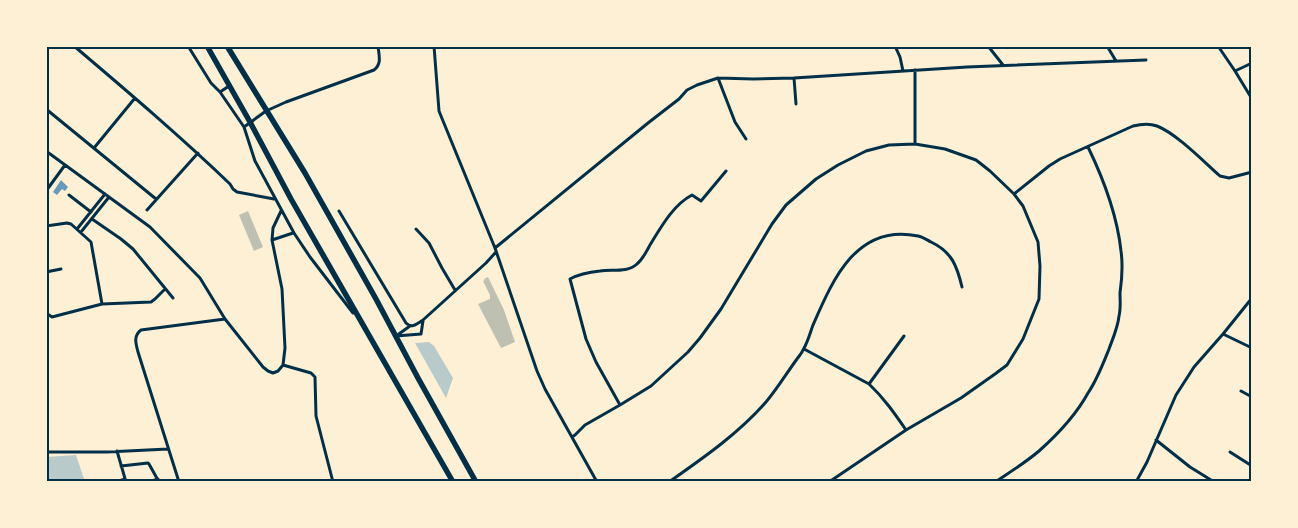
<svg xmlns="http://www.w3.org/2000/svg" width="1298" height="528" viewBox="0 0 1298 528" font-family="'Roboto Serif',serif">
  <rect width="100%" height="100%" fill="#fdf0d5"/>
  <path fill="#b9caca" d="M429,342L434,346L453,378L446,398L415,343Z
    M76,455L85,482H46V457Z"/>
  <path fill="#669bbc" d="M61,180L68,187L65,191L62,189L57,195L53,192Z"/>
  <path fill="#bec0b2" d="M248,211L263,247L254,251L239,215Z
    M488,277L504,310L515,342L501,348L478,304L490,299V295L483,281L485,280L484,279Z"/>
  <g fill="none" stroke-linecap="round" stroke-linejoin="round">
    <path stroke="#003049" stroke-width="3" d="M74,46C127,91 180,136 230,184L233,189L237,192L274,199
      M188,46L211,83L220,92L229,86
      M434,46L439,111L441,116L495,248L537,371L545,389L597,482
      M895,46L900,57L903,71
      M988,46L1003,65
      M1107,46L1116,61
      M1218,46L1235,71L1252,99
      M1235,71L1252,63
      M718,78L735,122L746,139
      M794,78L796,104
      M220,92L244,127
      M46,109L156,199
      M915,144V70
      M94,148L135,98
      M46,151L150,227L200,278L225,319L263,367L268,371L273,373L278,371L283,365L285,348L282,289L272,240L273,228L281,211
      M46,191L65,165
      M1014,194L1049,166L1060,159L1133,126C1141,124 1149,123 1157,126C1177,134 1203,161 1220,176L1229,178L1252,172
      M69,195L91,212
      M147,210L198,153
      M339,211L406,323C412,329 417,324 423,320L486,263L496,252
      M92,219L121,239L133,249L173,298
      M46,226L67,223L71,224L91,242L102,304
      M77,229L105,194
      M416,229L429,243L442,268L455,290
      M81,232L109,197
      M272,240L293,233
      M495,248L648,123L679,99L687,90L697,85L718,78L753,79L794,78L967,67L1146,60
      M46,272L61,269
      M46,313L52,317L102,304L151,302L155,299L165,289
      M353,313L310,257L294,233L255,161L244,127L266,111L286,102L374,70C382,64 379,56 378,46
      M1223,334L1252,348
      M396,336L421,334L423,321
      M396,336L410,326
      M804,349L869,384C884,398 895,414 906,430
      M283,365L311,373L315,377L316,416L333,482
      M869,384L904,336
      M1241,391L1252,397
      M620,405L596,362L586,339L570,279C579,274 590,272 600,271C612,269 627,273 637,264C643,259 646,252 650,245C661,227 673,205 692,195L701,201L726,171
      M572,437L575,435L585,425L620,405L651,386L688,352L700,338L721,309L772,224L786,205L816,179L838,165L866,151L889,145L915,144L945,149L976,160L990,171L1014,194L1023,206L1038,242L1040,266L1039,299L1023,339L1007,365L995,374L961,398L906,430L829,482
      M1156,440L1190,467L1211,480
      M117,451L126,482
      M46,452H107L168,449
      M1230,452L1252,466
      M121,466L148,463L149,464L159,482
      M116,482L125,479
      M149,482L158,479
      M179,482L138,352C136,344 133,336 141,330L225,319
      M669,482C703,458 738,434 766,402C777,389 786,374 797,359C799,356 802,353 803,350C808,342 810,333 813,325C833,279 857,223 918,236C923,237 927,240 931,242C952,252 957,266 962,287
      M995,482C1010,472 1025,463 1039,451C1057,435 1076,415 1088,393C1097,380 1103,364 1109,349C1113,338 1118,327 1119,316C1121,308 1120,301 1120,293C1122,279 1123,265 1121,251C1117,214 1104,180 1088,147
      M1136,482L1147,462L1176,395L1194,367L1223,334L1252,298"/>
    <path stroke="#003049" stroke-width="5.5" d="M207,46L250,122L291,199L453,482
      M227,46L305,173L376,299L418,378L476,482"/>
  </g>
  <rect width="1298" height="528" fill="none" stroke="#fdf0d5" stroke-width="95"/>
  <rect x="48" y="48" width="1202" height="432" fill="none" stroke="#003049" stroke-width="2"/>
</svg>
